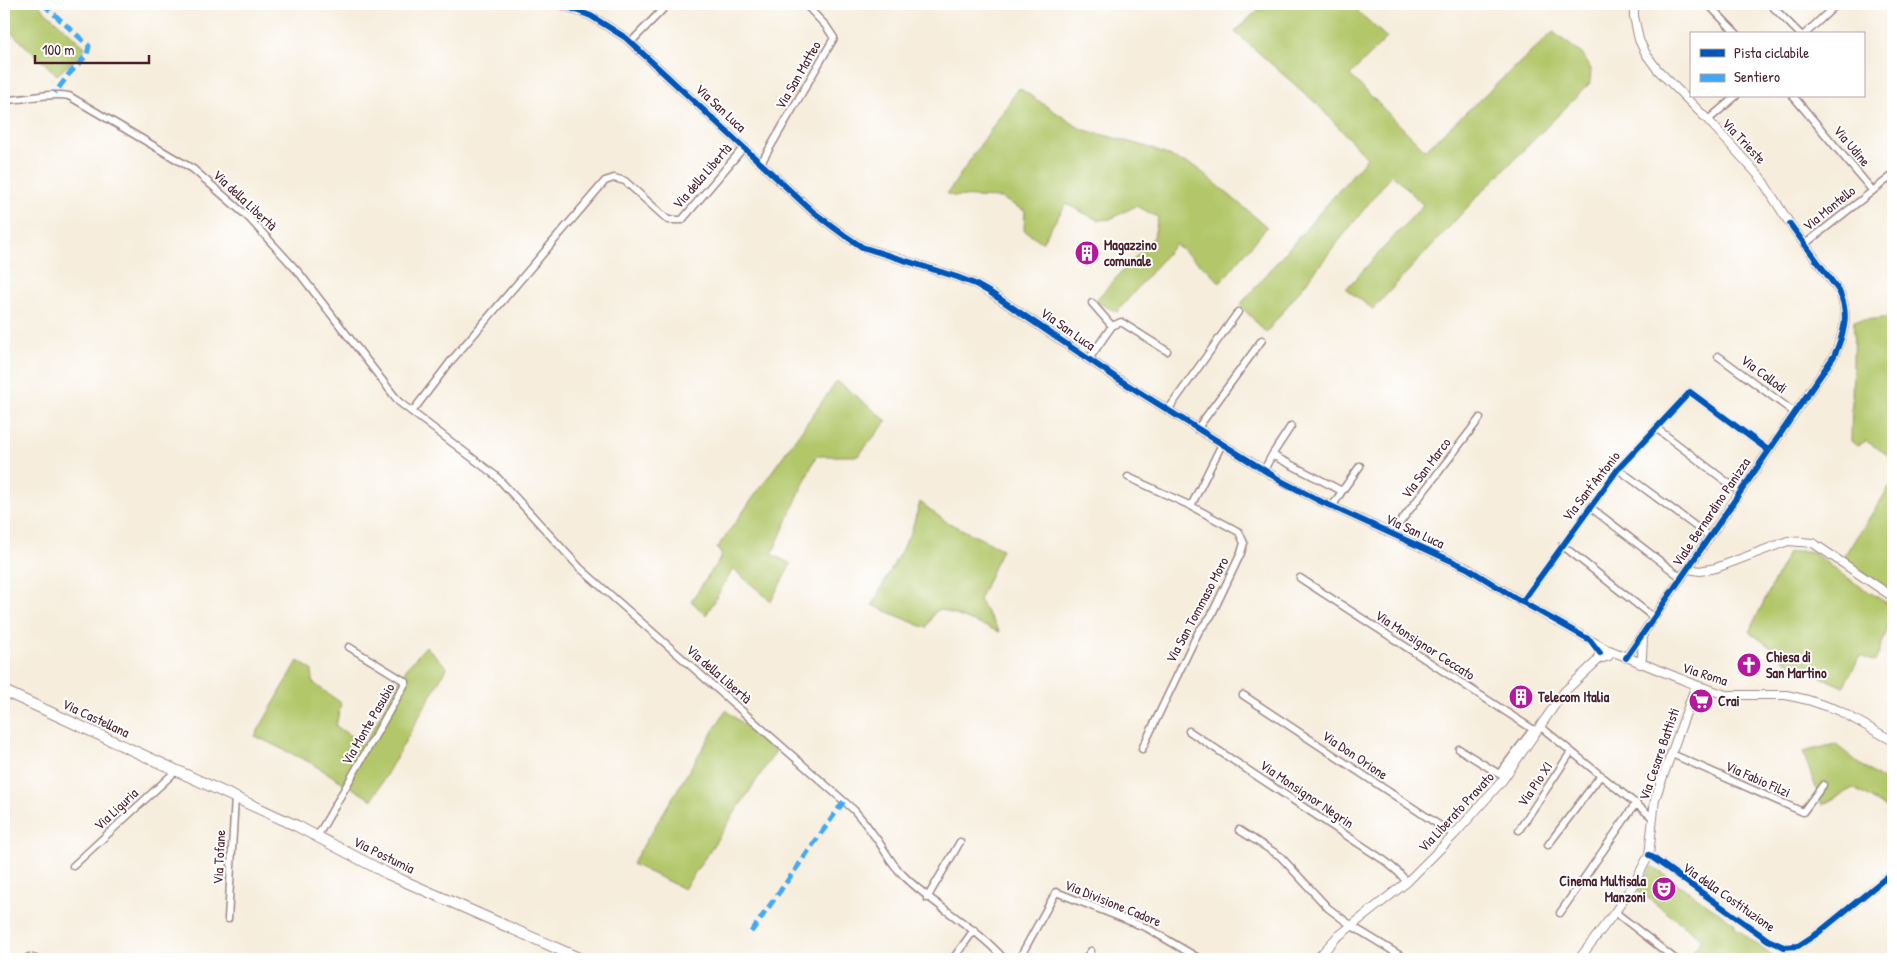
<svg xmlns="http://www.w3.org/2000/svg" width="1897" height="963" viewBox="0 0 1897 963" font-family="'Patrick Hand',sans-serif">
  <rect width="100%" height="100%" fill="#fff"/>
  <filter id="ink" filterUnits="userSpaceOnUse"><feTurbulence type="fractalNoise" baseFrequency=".02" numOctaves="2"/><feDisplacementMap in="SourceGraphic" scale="10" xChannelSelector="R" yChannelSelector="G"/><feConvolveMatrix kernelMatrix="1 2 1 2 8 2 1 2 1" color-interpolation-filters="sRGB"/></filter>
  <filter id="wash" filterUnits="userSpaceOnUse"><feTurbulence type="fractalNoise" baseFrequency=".0096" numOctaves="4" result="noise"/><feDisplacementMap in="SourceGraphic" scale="20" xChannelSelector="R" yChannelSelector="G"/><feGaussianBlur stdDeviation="1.12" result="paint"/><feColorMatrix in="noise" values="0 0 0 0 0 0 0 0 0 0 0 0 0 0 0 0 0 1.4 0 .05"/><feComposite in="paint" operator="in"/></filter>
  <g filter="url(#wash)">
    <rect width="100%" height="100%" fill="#f6eddc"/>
    <path fill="#b3c76b" stroke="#7e734b" d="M4,4H37L85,47L81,54L57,75L4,26Z
      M1264,4H1350L1387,38L1350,75L1425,150L1553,32L1582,54L1591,69L1590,83L1476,198L1373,309L1346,289L1423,205L1392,174L1266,333L1240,305L1367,158L1318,105L1235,32Z
      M1019,88L1081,129L1148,147L1196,167L1267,227L1220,283L1210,272L1175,244L1117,312L1095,301L1154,237L1158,217L1136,206L1110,219L1098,220L1066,204L1042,242L1024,230L1025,211L1001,198L953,196L947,194Z
      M1893,317V458L1866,441L1857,446L1851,441L1854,321Z
      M837,381L887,421L858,456H816L772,554L791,564L771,601L733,569L706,615L691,601L722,556L717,548Z
      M1893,482V594L1842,559Z
      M920,502L945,521L1002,549L979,600L1000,632L940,609L934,613L926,628L872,605L911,532Z
      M1797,551H1807L1815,554L1844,576L1893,607V615L1875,662L1860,656L1843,687L1782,659L1783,655L1749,632L1788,553Z
      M426,646L447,667L372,800L309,762L255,736L298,661L312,670V682L341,703L336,726L364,745L406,669Z
      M726,710L776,751L684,889L632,864Z
      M1835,744L1865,768L1893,787V812L1853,788L1822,805L1803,752Z
      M1652,866L1734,923L1736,928L1776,959H1688L1702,939L1637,890Z"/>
  </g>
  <g filter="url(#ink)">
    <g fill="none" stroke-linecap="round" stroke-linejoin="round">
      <defs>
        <path id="minor" d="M1708,4L1737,34
          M1770,4L1800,34
          M1805,34L1837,4
          M631,42L668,4
          M1793,96L1872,190
          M4,100C26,100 49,92 69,96L193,169L248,217L300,274L399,402L496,476L580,568L854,810C862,819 869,828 876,838C885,850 891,864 903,875C934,906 975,926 1004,959
          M1708,120L1736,96
          M761,163L834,38L826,26L805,4
          M1805,244L1893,175
          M1092,303L1112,326
          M1718,356L1795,413
          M1089,359L1112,326L1121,322L1167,351
          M1168,410L1238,312
          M412,412L451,361L605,181L614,178L625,181L668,220H682L744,147
          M1656,428L1740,492
          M1197,429L1262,340
          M1272,455L1291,426
          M1618,469L1710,537
          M1264,470L1272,455L1342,491L1332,507
          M1128,477L1191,506
          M1342,491L1360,466
          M1590,507L1682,578
          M1392,533L1480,418
          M1562,545L1653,617
          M1300,578L1537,732
          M1522,602L1618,469L1690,392L1768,450
          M1243,695L1454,835
          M1541,727L1652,817
          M1189,731L1385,861L1398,872L1407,882
          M1142,749L1191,647L1199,631L1211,616L1241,553L1244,543L1239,532L1191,506L1222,444
          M1459,749L1499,774L1533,729
          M1672,754L1803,812L1823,785
          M1239,830L1280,856L1328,908L1352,926L1406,959
          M1519,830L1571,752
          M317,837L406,682L349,647
          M1548,845L1601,775
          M1649,855L1768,940L1784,947L1798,946L1818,933L1893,872
          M73,866L177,770
          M927,898L960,842
          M1615,912L1675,959
          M1560,913L1636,803
          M228,919L235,797
          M27,959L29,957L36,959
          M953,959L974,930
          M1019,959L1056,892L1147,928L1200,959
          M1085,959L1091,951"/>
        <path id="tertiary" d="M560,4L591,16L626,38L813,212L844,235L862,247L957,277L975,284L991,293L1115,377L1283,482L1322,502L1467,568L1522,602L1606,649
          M1689,569L1700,571L1716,568L1788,541L1813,543L1893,597
          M1609,650L1696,685L1726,695H1786L1808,700L1838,710L1893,741
          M1626,658L1834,356C1844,334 1850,314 1839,291L1790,224L1760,177L1708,120L1657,69L1646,54L1639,40L1634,16V4
          M1640,664L1642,657L1643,636
          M1317,959L1336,938L1407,882L1454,835L1502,781L1564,692L1596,662L1601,650L1606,649L1610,652L1609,656L1603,658L1600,655
          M1579,959L1615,912L1633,885L1649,855L1655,799L1696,685"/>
        <path id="primary" d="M4,691L297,826L388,874L581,959"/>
      </defs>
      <use href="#minor" stroke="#a08684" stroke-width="9"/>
      <use href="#tertiary" stroke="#a08684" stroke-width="10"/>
      <use href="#primary" stroke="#a08684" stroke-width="12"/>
      <use href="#minor" stroke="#fff" stroke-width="6"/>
      <use href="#tertiary" stroke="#fff" stroke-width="8"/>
      <use href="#primary" stroke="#fff" stroke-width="10"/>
      <path stroke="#3fa9f5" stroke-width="5" stroke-dasharray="10 5" stroke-linecap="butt" d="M43,4L89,46L87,55L69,74L55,93
        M751,932L844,801"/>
      <defs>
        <path id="cycleway" d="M560,4L591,16L626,38L813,212L844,235L862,247L957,277L975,284L991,293L1115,377L1283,482L1322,502L1467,568L1522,602L1590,640L1600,653
          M1522,602L1618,469L1690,392L1768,450
          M1626,658L1834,356C1844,334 1850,314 1839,291L1790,224
          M1649,855L1768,940L1784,947L1798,946L1818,933L1893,872"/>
      </defs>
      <use href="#cycleway" stroke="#fff" stroke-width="9"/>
      <use href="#cycleway" stroke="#0057b8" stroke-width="6"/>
    </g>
  </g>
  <defs>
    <symbol id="building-disc" viewBox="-11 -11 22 22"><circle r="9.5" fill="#b5179e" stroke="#fff"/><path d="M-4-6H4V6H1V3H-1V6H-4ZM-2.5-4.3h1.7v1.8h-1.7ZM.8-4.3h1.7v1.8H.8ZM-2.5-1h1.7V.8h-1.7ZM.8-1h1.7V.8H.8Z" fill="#fff"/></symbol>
    <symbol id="church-disc" viewBox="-11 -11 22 22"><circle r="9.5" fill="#b5179e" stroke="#fff"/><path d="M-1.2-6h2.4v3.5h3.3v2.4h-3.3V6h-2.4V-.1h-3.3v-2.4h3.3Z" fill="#fff"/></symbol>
    <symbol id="supermarket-disc" viewBox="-11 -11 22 22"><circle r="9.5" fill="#b5179e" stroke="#fff"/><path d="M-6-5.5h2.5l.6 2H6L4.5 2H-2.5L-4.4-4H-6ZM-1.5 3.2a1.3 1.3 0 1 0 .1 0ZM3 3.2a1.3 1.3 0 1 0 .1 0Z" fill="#fff"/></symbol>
    <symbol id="theatre-disc" viewBox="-11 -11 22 22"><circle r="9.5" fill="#b5179e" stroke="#fff"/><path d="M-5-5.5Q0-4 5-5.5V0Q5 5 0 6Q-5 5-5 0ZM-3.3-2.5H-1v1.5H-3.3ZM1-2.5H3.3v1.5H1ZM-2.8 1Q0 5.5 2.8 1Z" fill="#fff"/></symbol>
  </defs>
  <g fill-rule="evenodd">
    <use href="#building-disc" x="1073" y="239" width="28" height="28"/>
    <use href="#church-disc" x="1735" y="651" width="28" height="28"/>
    <use href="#building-disc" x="1507" y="683" width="28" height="28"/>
    <use href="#supermarket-disc" x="1687" y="687" width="28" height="28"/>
    <use href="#theatre-disc" x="1650" y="875" width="28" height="28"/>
  </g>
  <g text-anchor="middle" stroke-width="4" stroke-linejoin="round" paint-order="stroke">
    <g font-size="14" fill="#4a1f2b" stroke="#fff">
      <text transform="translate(798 75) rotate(-60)" y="5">Via San Matteo</text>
      <text transform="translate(721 108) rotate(43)" y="5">Via San Luca</text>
      <text transform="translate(1744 141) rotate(47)" y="5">Via Trieste</text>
      <text transform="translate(1852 146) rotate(50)" y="5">Via Udine</text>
      <text transform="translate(702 176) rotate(-49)" y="5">Via della Libertà</text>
      <text transform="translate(245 200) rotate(43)" y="5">Via della Libertà</text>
      <text transform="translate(1829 208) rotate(-39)" y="5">Via Montello</text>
      <text transform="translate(1068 329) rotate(35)" y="5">Via San Luca</text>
      <text transform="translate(1764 374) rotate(37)" y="5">Via Collodi</text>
      <text transform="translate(1426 468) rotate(-53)" y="5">Via San Marco</text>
      <text transform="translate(1591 486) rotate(-52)" y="5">Via Sant'Antonio</text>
      <text transform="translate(1711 512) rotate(-56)" y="5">Viale Bernardino Panizza</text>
      <text transform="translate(1415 531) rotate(25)" y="5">Via San Luca</text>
      <text transform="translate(1197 610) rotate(-62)" y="5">Via San Tommaso Moro</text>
      <text transform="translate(1425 645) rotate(33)" y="5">Via Monsignor Ceccato</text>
      <text transform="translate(719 674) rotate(41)" y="5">Via della Libertà</text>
      <text transform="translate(1705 674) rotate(18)" y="5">Via Roma</text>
      <text transform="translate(96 718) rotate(25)" y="5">Via Castellana</text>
      <text transform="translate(368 724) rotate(-60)" y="5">Via Monte Pasubio</text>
      <text transform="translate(1659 754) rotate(-71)" y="5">Via Cesare Battisti</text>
      <text transform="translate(1355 755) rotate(34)" y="5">Via Don Orione</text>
      <text transform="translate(1758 779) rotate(24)" y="5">Via Fabio Filzi</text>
      <text transform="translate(1535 784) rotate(-56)" y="5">Via Pio XI</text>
      <text transform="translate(1307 794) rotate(34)" y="5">Via Monsignor Negrin</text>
      <text transform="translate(116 809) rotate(-43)" y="5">Via Liguria</text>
      <text transform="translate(1456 812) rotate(-47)" y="5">Via Liberato Pravato</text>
      <text transform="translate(384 855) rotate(26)" y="5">Via Postumia</text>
      <text transform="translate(219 857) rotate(-87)" y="5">Via Tofane</text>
      <text transform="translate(1729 897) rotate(35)" y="5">Via della Costituzione</text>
      <text transform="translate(1113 903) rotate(22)" y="5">Via Divisione Cadore</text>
    </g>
    <g font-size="14" font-weight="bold" fill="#4a1f2b" stroke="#fff" text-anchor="start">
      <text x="1104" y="250">Magazzino<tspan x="1104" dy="16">comunale</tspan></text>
      <text x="1766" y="662">Chiesa di<tspan x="1766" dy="16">San Martino</tspan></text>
      <text x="1538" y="702">Telecom Italia</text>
      <text x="1718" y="706">Crai</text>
      <text x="1646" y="886" text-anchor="end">Cinema Multisala<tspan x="1646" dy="16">Manzoni</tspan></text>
    </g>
  </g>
  <rect width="1897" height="963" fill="none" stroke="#fff" stroke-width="20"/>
  <rect x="1690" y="32" width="175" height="65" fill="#ffffff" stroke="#b7a5aa"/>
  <rect x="1700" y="49" width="25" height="8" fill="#0057b8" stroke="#b7a5aa"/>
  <text x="1734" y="58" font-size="15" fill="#4a1f2b">Pista ciclabile</text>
  <rect x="1700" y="74" width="25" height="8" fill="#3fa9f5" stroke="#b7a5aa"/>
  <text x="1734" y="82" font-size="15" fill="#4a1f2b">Sentiero</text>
  <path d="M35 55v8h114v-8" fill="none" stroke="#4a1f2b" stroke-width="2.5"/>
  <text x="42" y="55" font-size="15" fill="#4a1f2b" stroke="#ffffff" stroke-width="4" paint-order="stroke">100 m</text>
</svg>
